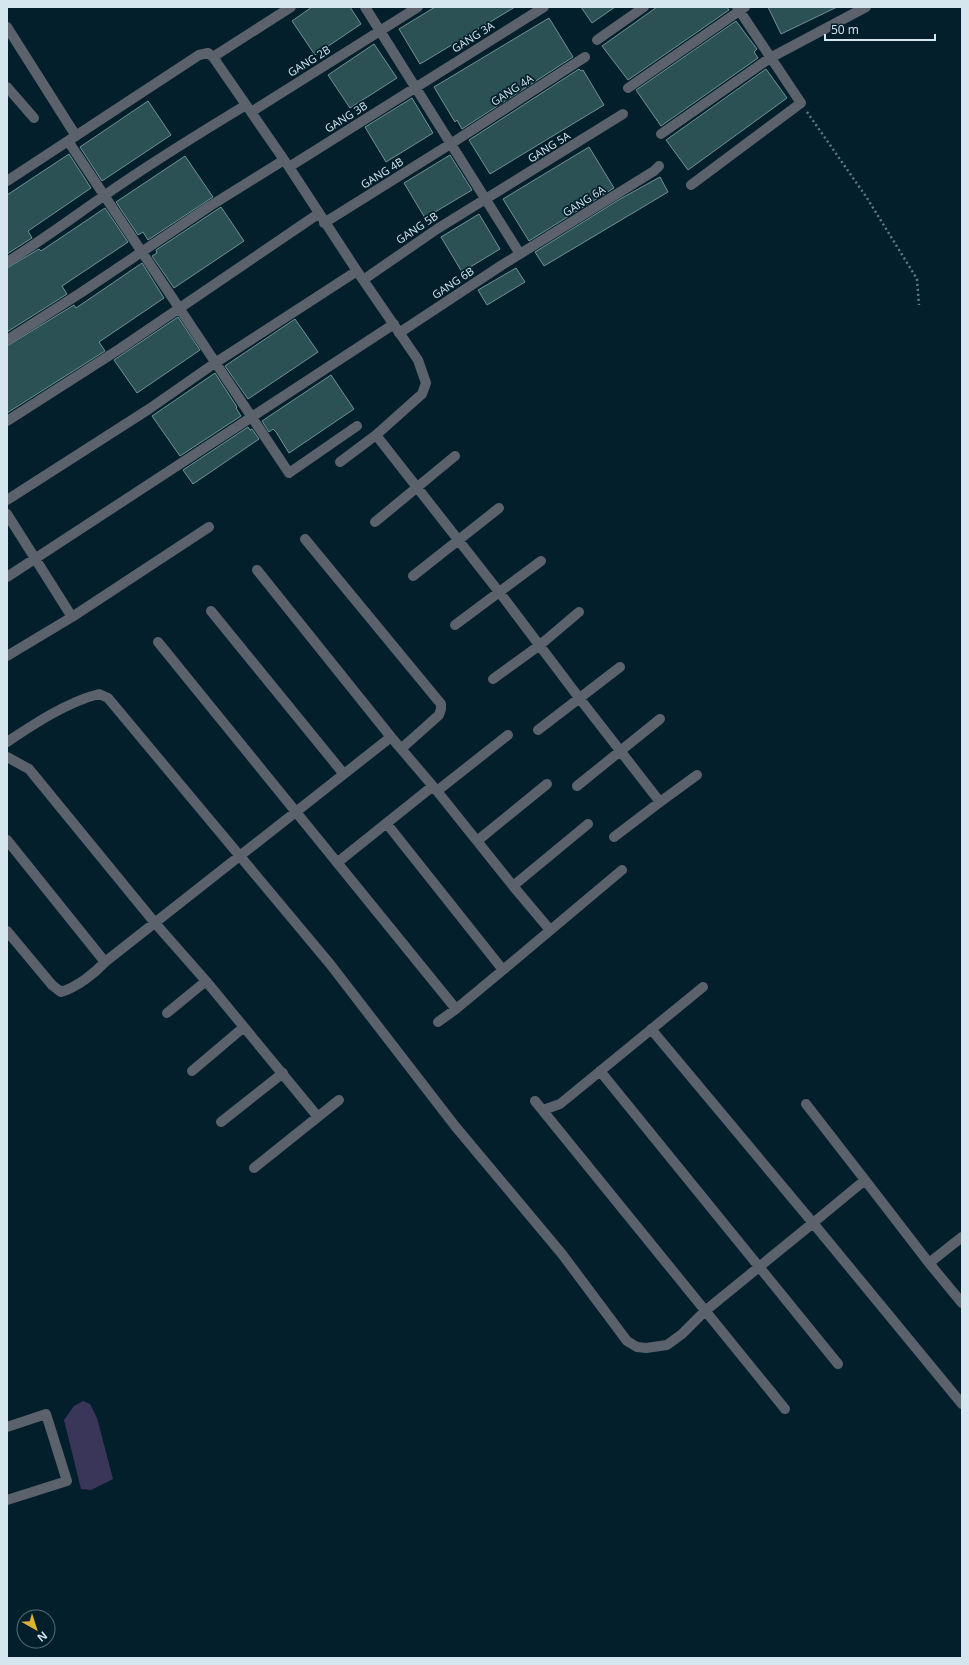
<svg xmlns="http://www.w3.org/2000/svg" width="969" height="1665" viewBox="0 0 969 1665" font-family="'Open Sans',sans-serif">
  <rect width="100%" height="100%" fill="#021f2b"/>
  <path fill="#393659" d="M83,1401L90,1404L97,1418L113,1479L91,1490L81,1489L64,1420L74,1406Z"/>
  <path fill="#2c5154" stroke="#6d9397" d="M312,7H350L361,24L315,55L292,21Z
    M435,7H515L420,64L399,29Z
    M581,7H615L592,23Z
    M657,7H727L729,10L628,80L602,46Z
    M768,7H837L781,34Z
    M549,18L573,57L462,129L457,120L455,122L434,87Z
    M736,21L757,49L754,52L758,58L661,126L636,90Z
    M374,44L397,78L350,108L328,75Z
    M579,69L581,71L583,70L604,105L490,174L469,140Z
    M766,69L787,98L688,170L666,140Z
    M412,98L433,133L386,162L365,127Z
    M148,101L171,135L102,181L80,147Z
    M589,147L614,188L529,241L503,199Z
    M69,154L91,188L28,231L32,238L7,254V195Z
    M450,155L472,190L425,218L404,183Z
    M185,156L213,197L148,240L143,232L138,235L116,202Z
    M660,177L668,192L544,266L535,252L620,199Z
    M221,207L244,241L174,288L152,256L157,253L156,250Z
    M105,208L128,242L62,286L67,294L7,332V268L39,249L41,251Z
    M479,214L500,249L462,272L441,237Z
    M142,263L164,298L99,342L105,351L7,413V346L74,305L76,308Z
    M516,268L525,282L487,305L478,290Z
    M178,317L200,350L137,393L114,360Z
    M295,319L318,352L248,399L225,366Z
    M215,373L237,407L236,408L241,416L180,456L152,416Z
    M331,375L354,409L289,453L276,432L273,429L269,432L262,421Z
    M248,427L250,430L252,429L259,439L193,484L183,470Z"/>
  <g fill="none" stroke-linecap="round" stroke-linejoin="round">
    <path stroke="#637a84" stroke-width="2.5" stroke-dasharray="2 3" stroke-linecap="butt" d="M807,112L867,198L917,279L919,305"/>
    <path stroke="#5b626c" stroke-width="10" d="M365,7L520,254
      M7,27L76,136
      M597,40L644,7
      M213,57L291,7
      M7,87L34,118
      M628,88L745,7
      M251,112L418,7
      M661,134L770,58L866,7
      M68,141L289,473L357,426
      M289,167L544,7
      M7,181L199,55L208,53L213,57L289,167L357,271L418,360L426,383L422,394L376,435L503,597L580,699L660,802
      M691,185L801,103L737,7
      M324,223L452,143L585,57
      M7,262C41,241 72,218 105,195C151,163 198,134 246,105
      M363,280L437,229L623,114
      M399,333L502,265L654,171L659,166
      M7,340L82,292L210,206L284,160
      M7,421L121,348L318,214
      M340,462L376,435
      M7,500L149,409L215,363L357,271
      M7,514L72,617
      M375,522L455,456
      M305,539L441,704V709L439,715L402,748
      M413,576L499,508
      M7,577L394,324
      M211,611L343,773
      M455,625L541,561
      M158,642L456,1009
      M7,656L72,617L209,527
      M493,679L540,645L579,612
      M538,730L620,667
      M391,737L437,791L513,886L588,824
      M7,742C34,724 67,702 99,694L108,698L330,964L455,1126L562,1254L627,1341L637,1347L646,1348L667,1345L682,1334L705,1311L813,1223L962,1404
      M7,757L29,769L155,923L206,981L318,1117
      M577,786L660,719
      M437,791L508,735
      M387,824L503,970
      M614,837L660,802L697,775
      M7,840L105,962
      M477,841L547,784
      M338,862L433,786
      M513,886L550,930
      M7,931L52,985L61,992C77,987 94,974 105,962L391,737L257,570
      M167,1013L206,981
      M438,1022L456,1009L503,970L622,870
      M651,1029L813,1223L865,1180L929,1263L962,1303
      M192,1071L244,1027
      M600,1071L838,1364
      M535,1101L785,1409
      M806,1104L865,1180
      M543,1110L560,1104L703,987
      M221,1122L283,1073
      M254,1168L339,1100
      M929,1263L962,1237
      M7,1427L46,1414L67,1481L7,1500"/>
  </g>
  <g text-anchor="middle" stroke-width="3.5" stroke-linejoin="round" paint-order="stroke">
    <g font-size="11" fill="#d6e6ef" stroke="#021f2b">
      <text transform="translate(473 37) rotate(-32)" y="4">GANG 3A</text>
      <text transform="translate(309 61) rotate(-32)" y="4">GANG 2B</text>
      <text transform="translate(512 90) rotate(-33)" y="4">GANG 4A</text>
      <text transform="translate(346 117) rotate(-32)" y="4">GANG 3B</text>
      <text transform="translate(549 147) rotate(-32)" y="4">GANG 5A</text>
      <text transform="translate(382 173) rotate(-32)" y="4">GANG 4B</text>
      <text transform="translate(584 201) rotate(-32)" y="4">GANG 6A</text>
      <text transform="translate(417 228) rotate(-34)" y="4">GANG 5B</text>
      <text transform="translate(453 283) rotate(-34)" y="4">GANG 6B</text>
    </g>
  </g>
  <rect width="969" height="1665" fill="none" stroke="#d6e6ef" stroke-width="16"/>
  <g transform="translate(36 1629) rotate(141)"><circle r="19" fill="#021f2b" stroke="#576f79"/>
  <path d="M0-3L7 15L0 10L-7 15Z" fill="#dbb233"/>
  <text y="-6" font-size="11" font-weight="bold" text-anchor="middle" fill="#d6e6ef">N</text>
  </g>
  <path d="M825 34v6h110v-6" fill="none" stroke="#d6e6ef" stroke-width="2"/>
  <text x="831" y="34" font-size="12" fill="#d6e6ef" stroke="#021f2b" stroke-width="3" paint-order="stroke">50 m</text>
</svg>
